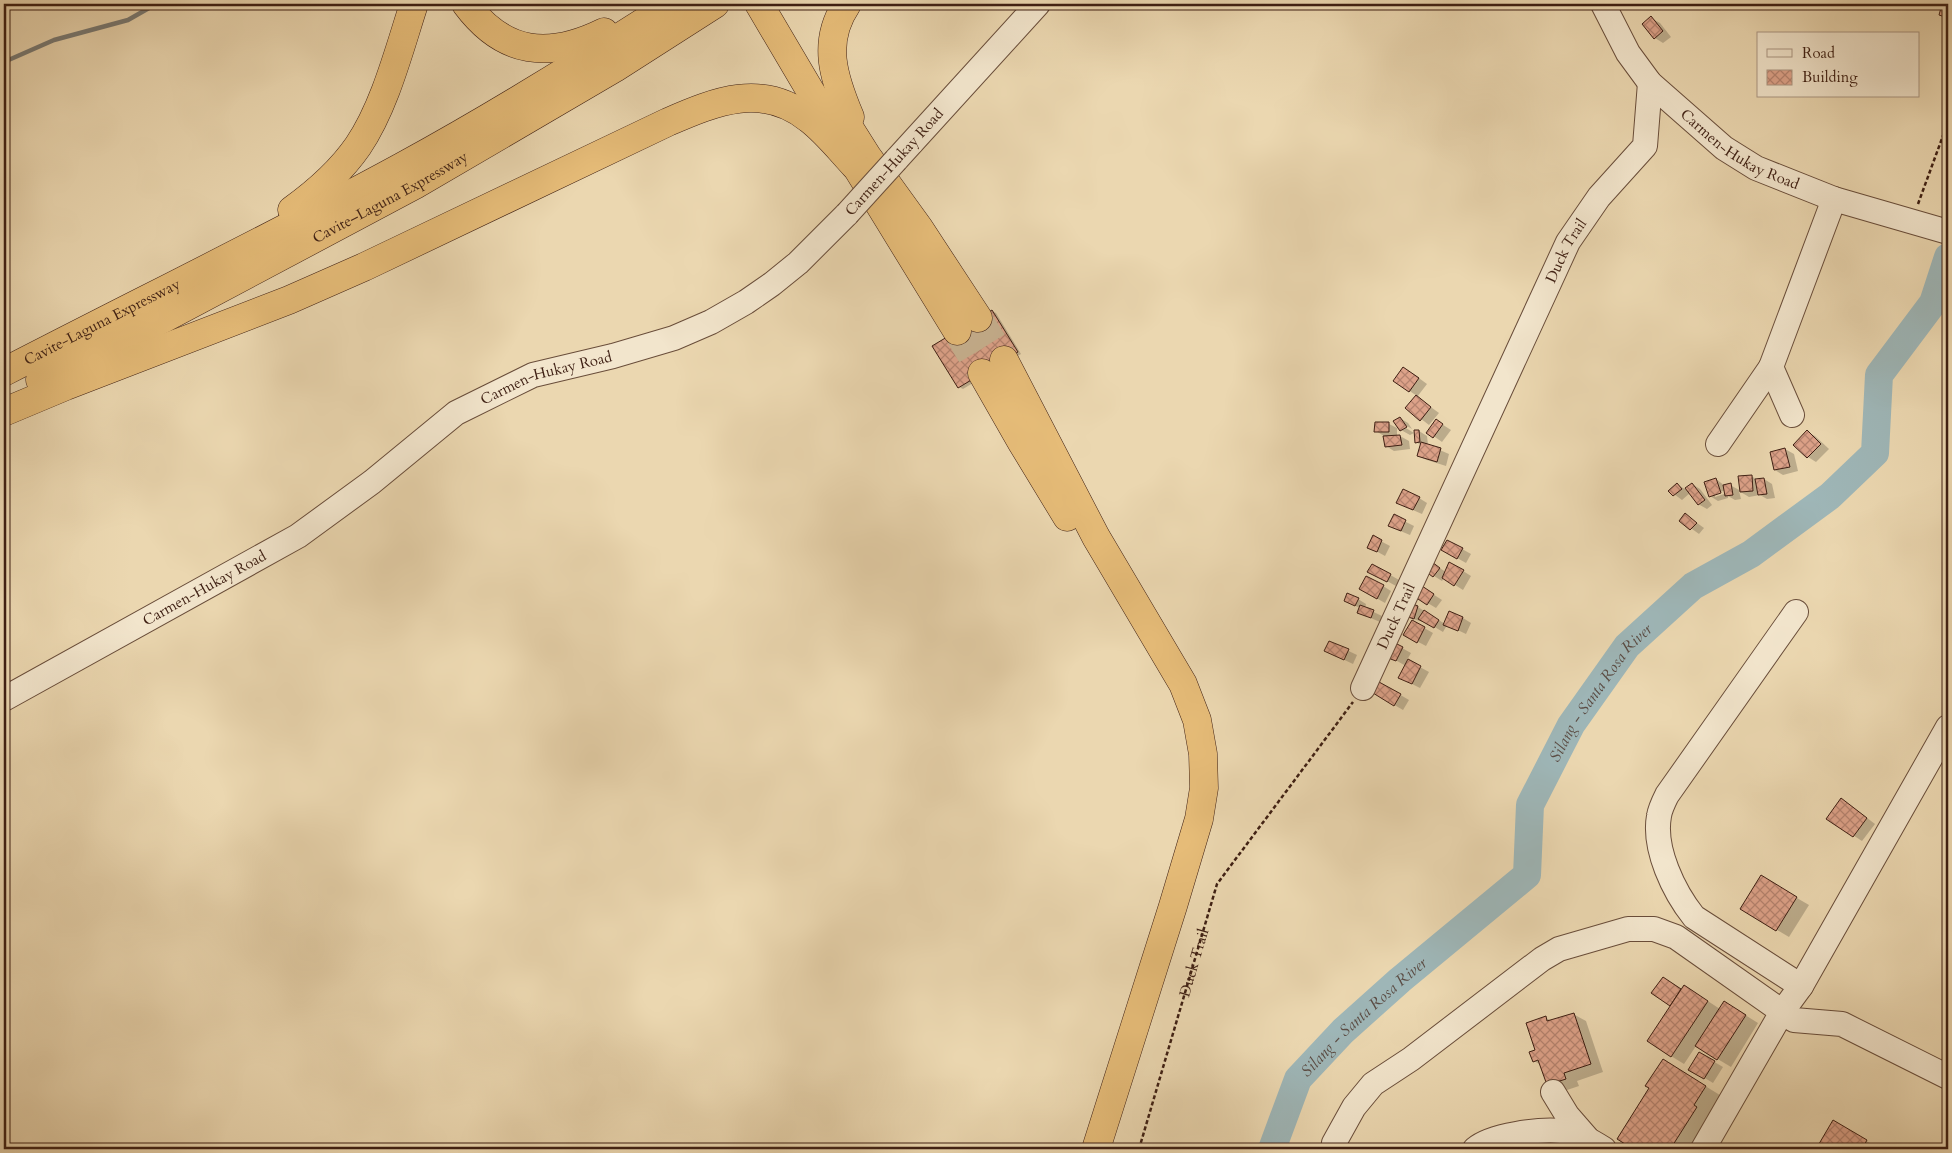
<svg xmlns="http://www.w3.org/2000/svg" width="1952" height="1153" viewBox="0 0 1952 1153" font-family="Cardo,serif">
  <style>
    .shadow { fill: #0003; fill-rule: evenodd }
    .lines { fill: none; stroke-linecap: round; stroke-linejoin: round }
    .stream { stroke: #787a75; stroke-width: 4.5 }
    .river { stroke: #9eb6b7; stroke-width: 28 }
    .building { fill: url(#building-cross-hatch); stroke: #3e1f13 }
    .highway-tunnel { stroke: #c8b291; stroke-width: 28; stroke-dasharray: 28 14; stroke-linecap: butt }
    .minor-casing { stroke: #694d3a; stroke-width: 26 }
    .highway-casing { stroke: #3e1f13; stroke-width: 29 }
    .path { stroke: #3e1f13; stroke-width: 2.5; stroke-dasharray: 4 2.5; stroke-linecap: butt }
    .minor { stroke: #f2e5cc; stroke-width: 24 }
    .highway { stroke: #e6bc78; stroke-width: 28 }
    .minor-bridge-casing { stroke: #694d3a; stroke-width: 26; stroke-linecap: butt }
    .minor-bridge { stroke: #f2e5cc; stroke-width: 24 }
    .labels { text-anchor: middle; stroke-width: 5; stroke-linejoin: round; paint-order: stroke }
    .street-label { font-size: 15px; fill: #3e1f13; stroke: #f2e5cc }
    .water-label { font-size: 16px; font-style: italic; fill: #5b4c44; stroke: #f2e5cc }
  </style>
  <defs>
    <pattern id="building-cross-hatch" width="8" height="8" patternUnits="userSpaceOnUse" patternTransform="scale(1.25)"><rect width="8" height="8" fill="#dda289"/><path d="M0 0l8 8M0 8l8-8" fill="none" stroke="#b5836f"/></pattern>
  </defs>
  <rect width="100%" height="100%" fill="#ebd7b0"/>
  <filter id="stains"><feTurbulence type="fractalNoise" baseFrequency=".004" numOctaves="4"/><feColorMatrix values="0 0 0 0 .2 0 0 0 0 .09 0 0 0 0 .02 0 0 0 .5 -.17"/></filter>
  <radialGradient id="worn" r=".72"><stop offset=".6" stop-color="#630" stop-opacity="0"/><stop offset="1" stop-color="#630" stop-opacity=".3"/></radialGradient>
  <g class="shadow">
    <polygon points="1651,18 1660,23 1671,37 1663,43 1655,38"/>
    <polygon points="992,311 996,313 1021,354 963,389 959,387"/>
    <polygon points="1412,373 1427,384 1417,397 1439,413 1429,425 1407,408 1417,396 1395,381"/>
    <polygon points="1400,418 1408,423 1412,429 1402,423 1401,425 1414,433 1410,435 1401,430"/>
    <polygon points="1437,421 1451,430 1442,442 1428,432"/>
    <polygon points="1389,424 1397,428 1397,436 1400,436 1409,441 1410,449 1394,451 1386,446 1384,436 1376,431"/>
    <polygon points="1419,431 1427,436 1428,445 1449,454 1446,466 1427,460 1418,456 1421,445 1416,442"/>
    <polygon points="1807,432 1815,436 1829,449 1816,462 1808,457 1794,445"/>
    <polygon points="1785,449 1794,454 1798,471 1783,475 1775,470"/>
    <path d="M1751 476 1758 480 1764 479 1772 484 1775 498 1767 499 1760 495 1749 497 1739 491 1741 499 1735 500 1728 496V498L1718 501 1710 496 1716 479 1725 486 1730 485 1741 491ZM1726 490 1727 493 1715 497V494Z"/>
    <polygon points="1692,484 1700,489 1712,505 1707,509 1698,504 1690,493 1682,500 1670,491 1677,485 1685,489"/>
    <polygon points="1419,498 1427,503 1422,514 1406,507"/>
    <polygon points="1686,515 1704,528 1699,534 1681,521"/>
    <polygon points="1394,516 1414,526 1410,535 1398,530"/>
    <polygon points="1373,537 1390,546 1385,556 1369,547"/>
    <polygon points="1448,541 1471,554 1466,563 1443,550"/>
    <polygon points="1428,561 1446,572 1463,571 1471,576 1463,590 1444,578 1442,581 1434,576"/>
    <polygon points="1373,565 1399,580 1396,586 1369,571"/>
    <polygon points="1383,586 1391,591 1385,603 1369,594"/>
    <polygon points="1425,589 1442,600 1436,608 1411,593"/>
    <polygon points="1358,599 1366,604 1365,608 1382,616 1380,622 1359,613 1360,608 1345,601"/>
    <polygon points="1406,603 1418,607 1445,624 1450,613 1463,618 1471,623 1466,634 1447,625 1443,632 1423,620 1423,622 1410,618 1402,613"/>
    <polygon points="1412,621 1433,633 1426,646 1405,635"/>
    <polygon points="1330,642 1357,655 1353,664 1334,655"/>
    <polygon points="1402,648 1411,653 1407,660 1429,672 1420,688 1408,682 1406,666 1390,657"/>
    <polygon points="1380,683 1409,700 1403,710 1374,693"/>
    <polygon points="1850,805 1875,824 1862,841 1828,819"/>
    <polygon points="1761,877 1809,905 1789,937 1742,909"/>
    <polygon points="1672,983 1682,990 1697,994 1720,1009 1737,1010 1758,1023 1731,1067 1696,1046 1684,1064 1671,1056 1672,1006 1653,993"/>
    <polygon points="1573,1014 1586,1021 1603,1072 1577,1081 1579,1086 1561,1092 1541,1065 1534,1061 1546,1018 1552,1021"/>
    <polygon points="1699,1053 1723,1067 1713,1083 1690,1069"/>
    <polygon points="1681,1071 1723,1097 1695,1149 1635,1149 1618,1139"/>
    <polygon points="1834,1122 1880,1149 1817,1149"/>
  </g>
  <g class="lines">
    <polyline class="stream" points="4,62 54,40 128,20 156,4"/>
    <path class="river" id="s1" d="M1272 1149 1298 1079 1343 1031 1400 980 1527 875 1530 805 1571 725 1627 646 1693 586 1751 554 1830 496 1875 453 1879 375 1933 303 1948 257"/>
  </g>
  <g class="building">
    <polygon points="1942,4 1948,4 1948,18 1939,15"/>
    <polygon points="1651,16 1663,31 1654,39 1642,24"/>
    <polygon points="992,310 1018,352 958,388 932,346"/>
    <polygon points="1403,367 1419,378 1409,392 1393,381"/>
    <polygon points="1416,395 1431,407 1420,421 1405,408"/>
    <polygon points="1400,417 1407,427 1400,431 1393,421"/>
    <polygon points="1436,419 1443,424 1433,438 1426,433"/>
    <polygon points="1375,422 1389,422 1389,432 1374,432"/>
    <polygon points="1414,430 1419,430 1420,442 1415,443"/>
    <polygon points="1807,430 1821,444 1807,458 1793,445"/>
    <polygon points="1400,435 1402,445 1385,447 1383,436"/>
    <polygon points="1421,442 1441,448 1437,462 1417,456"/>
    <polygon points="1785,448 1790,467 1774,470 1770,452"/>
    <polygon points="1752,475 1753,491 1740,492 1738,476"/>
    <polygon points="1716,478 1721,493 1709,497 1704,482"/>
    <polygon points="1764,478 1767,494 1758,495 1755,479"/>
    <polygon points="1677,483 1682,489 1673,496 1668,491"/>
    <polygon points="1692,483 1705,500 1698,505 1685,488"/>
    <polygon points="1731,483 1733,495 1725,496 1723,485"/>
    <polygon points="1403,489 1420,497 1413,510 1396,503"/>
    <polygon points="1685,513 1697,523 1690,530 1679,521"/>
    <polygon points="1394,514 1406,520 1401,531 1388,526"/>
    <polygon points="1373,535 1382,540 1377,552 1367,548"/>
    <polygon points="1447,540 1463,548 1457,559 1441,550"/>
    <polygon points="1428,559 1440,568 1433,577 1421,568"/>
    <polygon points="1449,562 1464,570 1454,586 1442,578"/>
    <polygon points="1372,564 1391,574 1387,582 1367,572"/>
    <polygon points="1366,576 1384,585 1377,599 1359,589"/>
    <polygon points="1416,582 1434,594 1427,605 1409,593"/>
    <polygon points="1347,593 1359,598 1355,606 1344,601"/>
    <polygon points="1405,601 1418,606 1414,619 1400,614"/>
    <polygon points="1360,605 1374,610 1371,618 1357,613"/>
    <polygon points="1424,610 1439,620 1434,628 1418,619"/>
    <polygon points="1449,611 1463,617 1458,631 1443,625"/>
    <polygon points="1412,620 1425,627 1417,643 1403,635"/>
    <polygon points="1329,641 1349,649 1344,660 1324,651"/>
    <polygon points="1395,643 1403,647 1396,661 1388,658"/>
    <polygon points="1408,659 1421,666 1412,684 1398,678"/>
    <polygon points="1379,682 1401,694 1394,706 1373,693"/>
    <polygon points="1841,798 1867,818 1853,837 1826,819"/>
    <polygon points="1761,875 1797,897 1776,931 1740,909"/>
    <polygon points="1663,977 1681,989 1670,1006 1651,993"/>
    <polygon points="1684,985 1708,1001 1671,1057 1647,1041"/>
    <polygon points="1724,1001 1746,1015 1717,1060 1695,1046"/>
    <polygon points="1574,1013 1591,1064 1564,1073 1566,1079 1547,1085 1538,1060 1533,1062 1529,1052 1535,1050 1526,1023 1546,1016 1547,1021"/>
    <polygon points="1699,1052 1715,1061 1704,1079 1688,1070"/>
    <polygon points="1663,1059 1706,1086 1694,1105 1697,1107 1671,1148 1667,1146 1665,1149 1633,1149 1617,1139 1649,1088 1645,1086"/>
    <polygon points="1833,1120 1867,1140 1862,1149 1816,1149"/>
  </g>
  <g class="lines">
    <g class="highway-tunnel">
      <polyline points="978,318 1004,360"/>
      <polyline points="957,331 982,373"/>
    </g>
    <defs>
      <g id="minor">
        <path id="s3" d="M1603 4 1628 53 1650 83 1724 148 1756 168 1834 199 1948 232"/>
        <polyline points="896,160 1038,4"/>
        <polyline points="1792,415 1771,367 1834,199"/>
        <polyline points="1718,444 1771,367"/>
        <path d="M1796 612 1667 795C1664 801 1660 809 1659 816 1653 849 1674 892 1694 917L1801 986"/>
        <path id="s4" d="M1363 688 1568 242 1599 197 1645 146 1650 83"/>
        <path id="s5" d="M4 699 298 536 372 482 456 413 533 375 613 356 674 338 711 322 746 302 772 284 798 263 847 214"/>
        <polyline points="1553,1092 1567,1115 1587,1138"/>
        <polyline points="1333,1149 1334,1143 1354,1107 1373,1084 1411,1059 1542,959 1559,949 1628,929 1654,929 1676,937 1794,1020 1842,1024 1948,1077"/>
        <path d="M1475 1149C1491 1135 1540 1129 1561 1131 1578 1133 1591 1141 1604 1149"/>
        <polyline points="1703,1149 1782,1012 1801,986 1948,727"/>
      </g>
      <g id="highway">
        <path d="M466 4C504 55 549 59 604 32"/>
        <polyline points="759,4 834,131"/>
        <path d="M847 4C821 42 834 79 850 117"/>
        <polyline points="833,102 867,156 919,228 978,318"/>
        <polyline points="857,168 957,331"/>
        <path d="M292 210C317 192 340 172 358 146 385 106 399 50 414 4"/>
        <polyline points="1004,360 1096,537 1183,684 1197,720 1203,754 1204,788 1199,819 1173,906 1096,1149"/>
        <path id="s6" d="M4 372C137 303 271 238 403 166 495 116 584 60 672 4"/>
        <polyline points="982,373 1022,443 1067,517"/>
        <path id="s7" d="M40 380 165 318 415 185 615 68 715 4"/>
        <path d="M4 412 66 386 289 300 364 267 668 122C716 101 763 82 809 119 826 132 840 150 855 166"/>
      </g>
    </defs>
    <use href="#minor" class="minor-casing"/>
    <use href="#highway" class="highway-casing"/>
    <g class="path">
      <polyline points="1918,204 1948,122"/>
      <path id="s2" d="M1139 1149 1217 884 1353 702"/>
    </g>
    <use href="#minor" class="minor"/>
    <use href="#highway" class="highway"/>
    <defs>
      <polyline id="minor-bridge" points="847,214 896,160"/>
    </defs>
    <use href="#minor-bridge" class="minor-bridge-casing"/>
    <use href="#minor-bridge" class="minor-bridge"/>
  </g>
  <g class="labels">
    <g class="street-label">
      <text dy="5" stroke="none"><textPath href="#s3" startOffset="205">Carmen-Hukay Road</textPath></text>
      <text transform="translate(894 162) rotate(-48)" y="5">Carmen-Hukay Road</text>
      <text dy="5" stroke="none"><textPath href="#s7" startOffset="395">Cavite–Laguna Expressway</textPath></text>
      <text dy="5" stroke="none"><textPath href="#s4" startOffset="482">Duck Trail</textPath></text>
      <text dy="5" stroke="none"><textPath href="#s6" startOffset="110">Cavite-Laguna Expressway</textPath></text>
      <text dy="5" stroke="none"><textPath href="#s5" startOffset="634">Carmen-Hukay Road</textPath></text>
      <text dy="5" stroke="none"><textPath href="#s5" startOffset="229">Carmen-Hukay Road</textPath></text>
      <text dy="5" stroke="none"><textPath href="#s4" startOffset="79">Duck Trail</textPath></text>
      <text dy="5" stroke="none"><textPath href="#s2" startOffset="194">Duck Trail</textPath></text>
    </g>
    <g class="water-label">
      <text dy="6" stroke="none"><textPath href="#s1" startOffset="585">Silang - Santa Rosa River</textPath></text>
      <text dy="6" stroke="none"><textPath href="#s1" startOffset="165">Silang - Santa Rosa River</textPath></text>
    </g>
  </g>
  <rect width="1952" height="1153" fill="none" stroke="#ebd7b0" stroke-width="20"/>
  <rect x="5" y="5" width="1942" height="1143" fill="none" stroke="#3e1f13" stroke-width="2.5"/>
  <rect x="10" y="10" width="1932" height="1133" fill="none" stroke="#3e1f13"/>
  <rect x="1757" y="32" width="162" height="65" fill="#f2e5cc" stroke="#aa9682"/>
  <rect x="1767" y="49" width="25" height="8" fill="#f2e5cc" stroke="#aa9682"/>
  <text x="1802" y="58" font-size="15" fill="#3e1f13">Road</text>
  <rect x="1767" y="70" width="25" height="15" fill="url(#building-cross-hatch)" stroke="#aa9682"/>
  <text x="1802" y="82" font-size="15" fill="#3e1f13">Building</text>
  <rect width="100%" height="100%" filter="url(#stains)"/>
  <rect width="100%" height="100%" fill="url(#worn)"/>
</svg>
